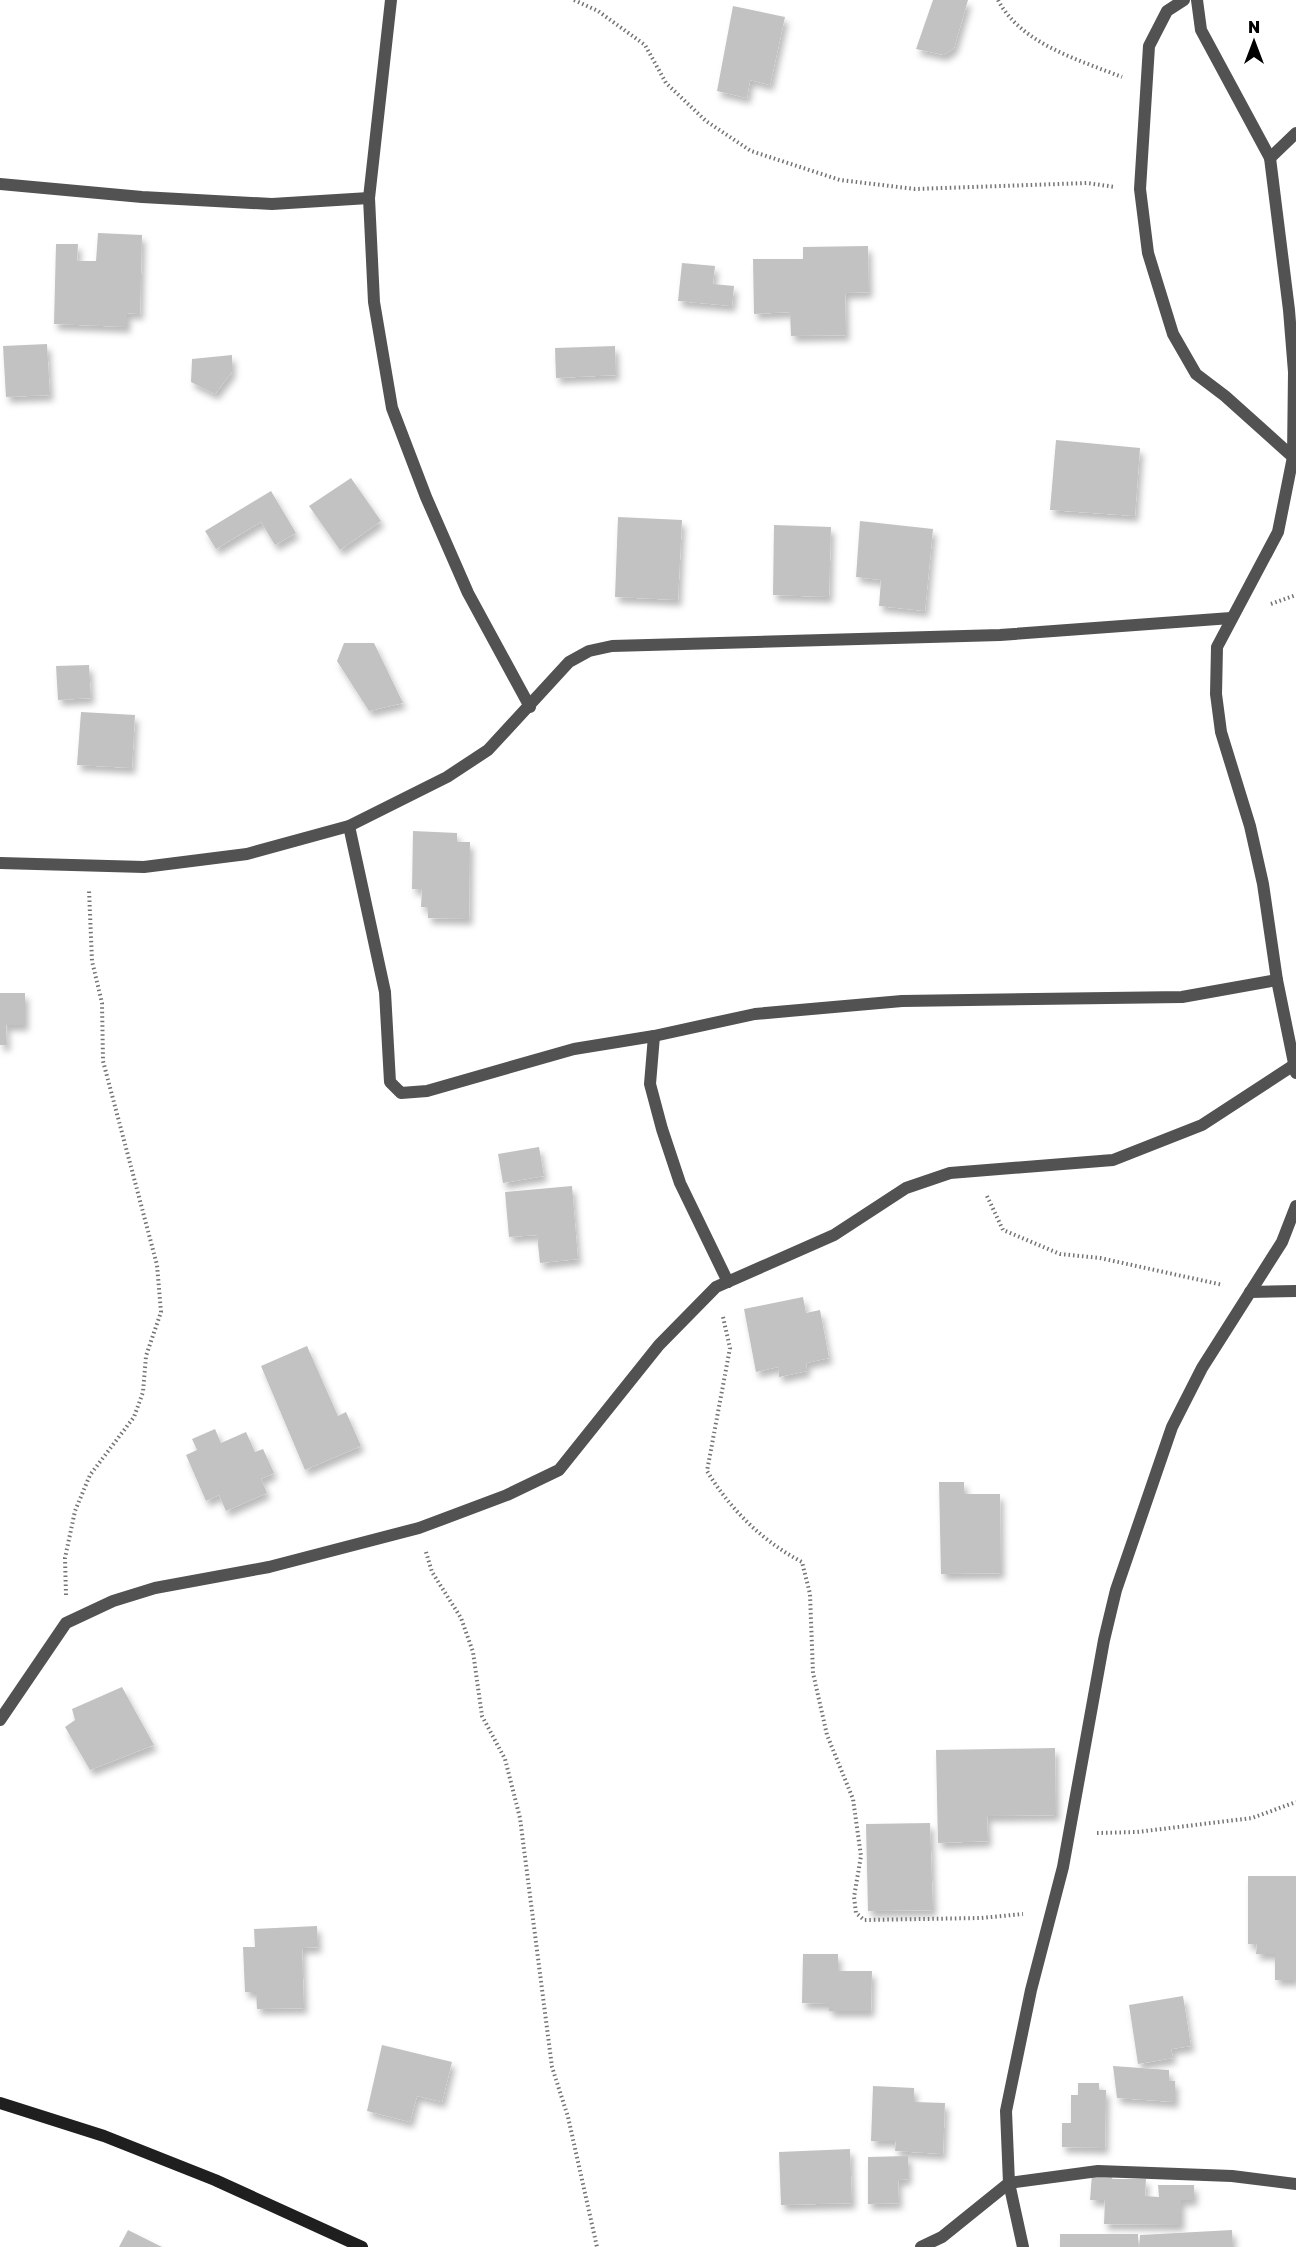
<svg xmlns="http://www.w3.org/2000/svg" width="1296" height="2247" viewBox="0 0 1296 2247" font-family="'Golos Text',sans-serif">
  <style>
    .building { fill: #c2c2c2; filter: url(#shadow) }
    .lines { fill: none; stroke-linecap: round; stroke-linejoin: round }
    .path { stroke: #747474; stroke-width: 4; stroke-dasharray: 1.5 3; stroke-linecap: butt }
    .street { stroke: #525252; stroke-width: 12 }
    .secondary { stroke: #1f1f1f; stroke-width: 12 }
  </style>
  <defs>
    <filter id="shadow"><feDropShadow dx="3.5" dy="6" stdDeviation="3" flood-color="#0004"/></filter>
  </defs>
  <rect width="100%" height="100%" fill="#fff"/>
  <g class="building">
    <polygon points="933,0 968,0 954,48 944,55 916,49"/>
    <polygon points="733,6 785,17 770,85 750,80 747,98 717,91"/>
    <polygon points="98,233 142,235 140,314 127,313 127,327 54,324 56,244 78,244 77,261 96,261"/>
    <polygon points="868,246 869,292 845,293 846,335 791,336 790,312 754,314 753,259 803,259 803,247"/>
    <polygon points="682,263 715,266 713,284 734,286 732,306 678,301"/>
    <polygon points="47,344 50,395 6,397 3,346"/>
    <polygon points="615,346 616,375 556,378 555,348"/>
    <polygon points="232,355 232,372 215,394 191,382 192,359"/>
    <polygon points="1056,440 1140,448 1135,516 1050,510"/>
    <polygon points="351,478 381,521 340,550 309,506"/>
    <polygon points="271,491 296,533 275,545 261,522 216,549 205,531"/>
    <polygon points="618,517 682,520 678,600 615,597"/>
    <polygon points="860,521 933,529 925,611 879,606 881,580 856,577"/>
    <polygon points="774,525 831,527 829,597 773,595"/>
    <polygon points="344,643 374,643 403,703 369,711 337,661"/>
    <polygon points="89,665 91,698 58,700 56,666"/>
    <polygon points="81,712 135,715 132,768 77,765"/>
    <polygon points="413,831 457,833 457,842 470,842 469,919 428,918 428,907 421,907 422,889 412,889"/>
    <polygon points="0,993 25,993 25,1025 6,1025 7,1045 0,1045"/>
    <polygon points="539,1147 544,1176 503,1183 498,1154"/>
    <polygon points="572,1186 578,1259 540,1263 537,1235 509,1237 505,1192"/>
    <polygon points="803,1297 806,1313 820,1310 829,1358 806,1363 807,1371 779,1377 778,1367 756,1372 744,1309"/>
    <polygon points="307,1346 338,1416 346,1412 361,1446 305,1470 261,1366"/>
    <polygon points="215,1429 221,1443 246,1432 255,1452 263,1449 274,1473 261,1479 267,1493 226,1511 219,1495 206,1501 186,1455 197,1450 192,1439"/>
    <polygon points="939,1482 964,1482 964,1494 1000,1494 1001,1573 941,1574"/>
    <polygon points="122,1687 154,1745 90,1770 65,1727 75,1720 72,1709"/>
    <polygon points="1055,1748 1056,1815 987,1816 988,1841 938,1843 936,1750"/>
    <polygon points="930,1823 933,1910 868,1911 866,1824"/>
    <polygon points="1248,1876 1296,1876 1296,1980 1275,1980 1275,1954 1256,1954 1257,1944 1248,1944"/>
    <polygon points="317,1926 318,1947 302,1948 304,2008 257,2009 256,1992 245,1992 243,1947 255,1947 254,1929"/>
    <polygon points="803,1954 838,1954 838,1971 872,1971 871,2011 829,2011 829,2004 802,2003"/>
    <polygon points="1183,1996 1191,2046 1171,2049 1173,2058 1138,2064 1129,2005"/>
    <polygon points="382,2045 452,2062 442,2102 417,2096 410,2122 367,2111"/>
    <polygon points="1113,2066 1169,2070 1169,2081 1175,2081 1175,2102 1117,2098"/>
    <polygon points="1078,2083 1099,2083 1099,2090 1106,2090 1105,2148 1062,2147 1062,2123 1071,2123 1071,2095 1078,2095"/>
    <polygon points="873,2086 914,2088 914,2102 945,2103 943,2154 895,2151 896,2141 871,2141"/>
    <polygon points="850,2149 852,2203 781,2205 779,2152"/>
    <polygon points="908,2156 908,2179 898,2180 899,2203 868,2204 868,2157"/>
    <polygon points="1092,2174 1113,2175 1112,2179 1146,2179 1145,2196 1159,2197 1158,2185 1194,2185 1194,2200 1181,2200 1181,2225 1104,2224 1105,2200 1090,2200"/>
    <polygon points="128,2230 162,2247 119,2247"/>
    <polygon points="1232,2230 1233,2247 1140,2247 1140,2235"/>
    <rect x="1060" y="2234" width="78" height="13"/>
  </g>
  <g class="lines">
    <g class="path">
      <polyline points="574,0 598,11 645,45 666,83 706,121 751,151 840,180 915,189 1087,183 1115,187"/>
      <path d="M998 0C1021 44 1079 60 1122 77"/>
      <polyline points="1271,604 1296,595"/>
      <polyline points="987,1196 1003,1230 1060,1254 1100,1258 1223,1285"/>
      <path d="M723 1317 730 1348 707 1471C730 1509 762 1541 802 1562L810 1594 813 1673 827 1735 853 1799 861 1856 854 1897 856 1913 864 1920 981 1918 1023 1914"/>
      <polyline points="426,1552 432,1572 461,1618 473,1652 482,1716 505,1759 520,1818 552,2067 568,2117 597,2247"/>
      <polyline points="66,1595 65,1558 75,1511 90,1475 134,1417 143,1392 146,1356 161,1312 157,1265 103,1061 102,1003 92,961 89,890"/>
      <polyline points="1097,1833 1137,1832 1252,1818 1296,1802"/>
    </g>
    <g class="street">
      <polyline points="391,0 369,198 374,302 392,408 426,497 468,593 530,707"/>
      <polyline points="1184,0 1167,11 1149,46 1140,189 1148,253 1173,334 1196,374 1225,396 1293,457"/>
      <polyline points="1197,0 1201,30 1270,158 1289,310 1294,372 1293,457 1278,532 1217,647 1216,694 1221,732 1250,826 1263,884 1277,980 1296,1073"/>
      <polyline points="1270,158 1296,133"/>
      <polyline points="0,184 142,197 272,204 369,198"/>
      <polyline points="349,826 385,992 390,1082 401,1093 427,1091 574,1049 654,1036 755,1014 902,1001 1182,997 1277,980"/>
      <polyline points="0,863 144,867 247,854 349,826 447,777 488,750 569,662 589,651 612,646 1000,635 1231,618"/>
      <polyline points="654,1036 650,1084 662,1129 680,1183 728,1282"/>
      <polyline points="1250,1292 1296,1291"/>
      <polyline points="0,1720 66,1623 113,1601 155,1588 269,1567 419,1528 507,1495 559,1470 659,1345 716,1287 834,1235 906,1188 950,1173 1113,1160 1202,1125 1294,1065"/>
      <polyline points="921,2247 942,2237 1009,2183 1098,2171 1232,2176 1296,2184"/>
      <polyline points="1023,2247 1009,2183 1006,2111 1031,1990 1063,1867 1104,1640 1116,1590 1172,1427 1202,1368 1282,1242 1296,1206"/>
    </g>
    <polyline class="secondary" points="0,2103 104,2136 215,2180 362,2247"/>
  </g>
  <g transform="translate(1254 42)" stroke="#ffffff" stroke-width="4.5" paint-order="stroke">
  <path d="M0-4.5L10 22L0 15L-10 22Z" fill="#000000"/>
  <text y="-9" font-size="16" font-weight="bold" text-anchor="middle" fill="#000000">N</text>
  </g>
</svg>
